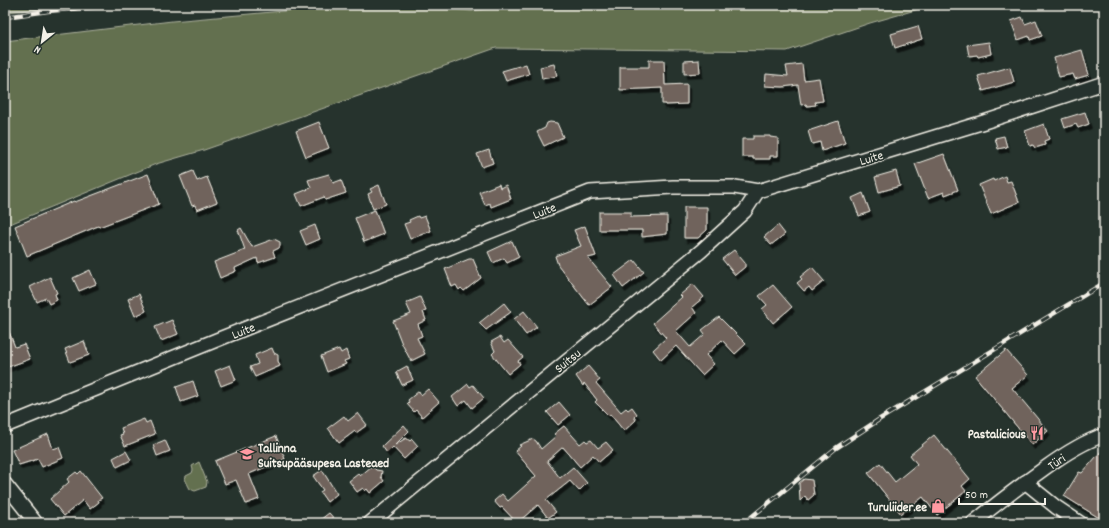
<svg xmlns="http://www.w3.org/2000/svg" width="1109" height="528" viewBox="0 0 1109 528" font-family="Dekko,sans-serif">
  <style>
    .green { fill: #637050; stroke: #acb09c }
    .building { fill: #70645b; stroke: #f4f1e8; filter: url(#shadow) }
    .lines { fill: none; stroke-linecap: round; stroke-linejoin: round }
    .minor-casing { stroke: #f4f1e8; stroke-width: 16 }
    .minor { stroke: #26332d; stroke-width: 13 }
    .rail-casing { stroke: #f4f1e8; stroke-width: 4.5 }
    .rail { stroke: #26332d; stroke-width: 3; stroke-dasharray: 9; stroke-linecap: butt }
    .labels { text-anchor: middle; stroke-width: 3; stroke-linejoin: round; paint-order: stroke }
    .street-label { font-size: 13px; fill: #f4f1e8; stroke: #26332d }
    .poi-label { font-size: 13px; font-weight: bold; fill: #f4f1e8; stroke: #26332d; text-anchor: end }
  </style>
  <defs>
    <filter id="shadow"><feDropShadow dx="2.5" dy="4.5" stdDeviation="0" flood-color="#0009"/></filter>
  </defs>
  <rect width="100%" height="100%" fill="#26332d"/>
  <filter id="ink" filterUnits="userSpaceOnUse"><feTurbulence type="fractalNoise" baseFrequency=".025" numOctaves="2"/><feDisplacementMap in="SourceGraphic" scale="8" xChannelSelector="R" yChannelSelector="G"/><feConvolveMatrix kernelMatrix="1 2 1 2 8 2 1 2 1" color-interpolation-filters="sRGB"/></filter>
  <g filter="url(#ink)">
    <g class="green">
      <polygon points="5,5 91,5 5,12"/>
      <polygon points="350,5 416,5 471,11 516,5 933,5 870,23 787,51 496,48 204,150 156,164 5,226 5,41 172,21"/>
      <polygon points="199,462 207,482 206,487 195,491 190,489 185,479 186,476 192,473 193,470 192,466"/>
    </g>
    <g class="building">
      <polygon points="1022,17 1025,24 1036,20 1042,36 1030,40 1029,36 1018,40 1011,21"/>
      <polygon points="918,26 922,39 895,48 891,34"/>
      <polygon points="989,42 991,54 978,57 977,55 969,56 967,45"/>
      <polygon points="1082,50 1089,75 1075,79 1073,74 1059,77 1054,58"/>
      <polygon points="649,60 664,60 665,85 687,84 687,104 666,105 666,104 662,104 662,88 620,90 620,67 649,67"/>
      <polygon points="699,60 700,73 684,74 684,61"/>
      <polygon points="526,64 529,74 506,81 502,71"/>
      <polygon points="554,64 557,76 542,79 540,67"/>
      <polygon points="802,64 804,80 819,78 823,101 815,102 816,105 807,106 806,104 801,105 798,85 783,87 765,86 766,74 788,76 786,66"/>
      <polygon points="1010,67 1014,82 983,91 978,76"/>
      <polygon points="1085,112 1089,124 1078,128 1076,124 1065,128 1062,119"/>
      <polygon points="838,121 845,143 822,151 820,142 812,144 808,131"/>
      <polygon points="319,122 329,148 306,157 296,131"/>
      <polygon points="550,122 557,123 563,137 544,146 537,132 545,128 547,123"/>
      <polygon points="1044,124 1049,139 1044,141 1045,145 1035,148 1033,145 1030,146 1025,131"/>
      <polygon points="753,136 770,136 770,137 778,138 778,156 770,156 770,159 753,159 753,157 742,157 742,139 753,139"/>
      <polygon points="1004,136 1007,147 998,149 995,138"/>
      <polygon points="489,150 493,163 482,167 477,154"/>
      <polygon points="944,154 958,190 945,195 944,192 928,198 915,164"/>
      <polygon points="193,171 197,181 207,177 217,202 197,210 195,205 192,206 180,176"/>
      <polygon points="896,171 900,186 879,192 875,177"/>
      <polygon points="148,174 159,204 99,227 98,226 27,256 15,226 74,201 75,202"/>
      <polygon points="329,174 333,183 341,180 346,193 325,200 324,197 301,206 296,194 311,188 308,180"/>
      <polygon points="1005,176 1007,182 1011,181 1019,202 991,214 979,185 993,179 994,181"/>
      <polygon points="499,184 500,188 506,185 511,199 491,207 490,203 485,205 479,192"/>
      <polygon points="379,185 386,204 373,209 368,194 372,192 370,189"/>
      <polygon points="863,193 870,212 859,216 852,198"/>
      <polygon points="684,207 707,207 707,230 698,238 684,238"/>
      <polygon points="375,210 384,234 364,242 355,218"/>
      <polygon points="599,212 631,212 631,217 667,216 667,234 642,237 642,230 599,230"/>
      <polygon points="418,216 419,218 425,216 431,231 410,239 404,224 410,222 409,220"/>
      <polygon points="315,225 320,239 306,245 300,231"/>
      <polygon points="778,225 785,234 771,245 764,237"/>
      <polygon points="585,226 596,256 588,258 612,287 589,305 558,265 555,256 581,246 574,230"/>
      <polygon points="241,228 252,247 274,239 280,242 280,246 279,248 273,251 275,257 258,263 257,258 235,268 236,271 220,278 214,262 245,250 238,230"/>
      <polygon points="512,241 519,257 507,263 504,258 493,263 488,252"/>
      <polygon points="734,250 745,263 745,267 735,275 722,259"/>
      <polygon points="469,259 473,259 481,278 464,291 461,288 459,290 456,285 452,287 445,269"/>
      <polygon points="634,260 644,272 623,288 614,275"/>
      <polygon points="812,267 824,281 812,291 809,287 804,291 797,283 802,279 800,277"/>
      <polygon points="90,270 96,284 79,291 73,278"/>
      <polygon points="50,277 57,293 55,294 57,300 49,304 46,298 37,302 30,287"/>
      <polygon points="693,284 704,297 692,307 696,313 676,331 690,347 705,334 702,330 719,317 746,344 735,354 722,340 706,355 714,364 702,375 676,346 661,360 653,350 666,338 653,323 682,297 680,295"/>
      <polygon points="773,285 792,307 773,323 762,309 767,305 759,296"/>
      <polygon points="139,294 146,311 135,316 128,299"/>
      <polygon points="420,297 426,311 423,312 426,320 418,324 422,336 417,338 425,354 411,361 402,344 393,321 411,314 406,303"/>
      <polygon points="504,303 511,312 486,330 479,323"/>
      <polygon points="524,311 537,327 526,335 514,319"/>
      <polygon points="172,320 178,334 161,341 155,327"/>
      <polygon points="5,324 6,324 15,347 24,344 30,359 5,368"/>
      <polygon points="500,337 504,343 508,340 523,357 518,361 520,364 508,374 492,354 495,351 491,342"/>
      <polygon points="84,341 89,355 70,362 65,349"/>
      <polygon points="272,348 274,353 278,355 278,361 280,366 255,377 250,367 258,364 255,355"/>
      <polygon points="339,349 341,353 346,350 349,359 344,361 346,364 327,372 321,356"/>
      <polygon points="1006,350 1028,375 1012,388 1048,431 1032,445 975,376"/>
      <polygon points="230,365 236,380 221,386 215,371"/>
      <polygon points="407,366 413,380 402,385 396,372"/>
      <polygon points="588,366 600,380 596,383 621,412 626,408 628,410 632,407 637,414 634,417 636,420 624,431 610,414 609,416 595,402 597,400 584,383 583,386 576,376"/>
      <polygon points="193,381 198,396 181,402 176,387"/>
      <polygon points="468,384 470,387 473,385 484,398 472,408 466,400 458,406 452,397"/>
      <polygon points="428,389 439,402 422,417 416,410 414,412 407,404 409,402 408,400 419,391 421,395"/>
      <polygon points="559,402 570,415 558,425 547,412"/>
      <polygon points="358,413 367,425 356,433 355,431 339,443 328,428 344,416 348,421"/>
      <polygon points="144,419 146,423 150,421 155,434 125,446 120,435 123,434 121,428"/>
      <polygon points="404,425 409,431 395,445 406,438 410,441 412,439 418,446 404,459 393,447 387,453 382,446"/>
      <polygon points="564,426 580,444 585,440 587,442 591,440 598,448 606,442 613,450 599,462 593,455 580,467 563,447 547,461 560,478 573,467 587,483 579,491 570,481 546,500 556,512 548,518 538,505 517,523 502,507 500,508 494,501 502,494 508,501 536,476 515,451 521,446 519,445 533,439 536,441 541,449 556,436 554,434"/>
      <polygon points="48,434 53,449 59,447 63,458 42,467 38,459 19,465 12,450"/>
      <polygon points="934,435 970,479 962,486 966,491 937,515 923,497 901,514 868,473 880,463 895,482 917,464 910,455"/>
      <polygon points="276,436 285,459 249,474 259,499 246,504 236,480 225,484 215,461"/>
      <polygon points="165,440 170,451 157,456 153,445"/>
      <polygon points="1104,448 1104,521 1064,496 1079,472 1082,473"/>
      <polygon points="126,451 131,460 117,467 113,458"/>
      <polygon points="372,466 376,470 382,471 381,477 384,481 370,493 367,489 365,491 363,488 357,492 349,481 358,474 360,476"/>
      <polygon points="322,470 337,494 327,502 320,492 323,490 313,476"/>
      <polygon points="81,471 102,498 98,500 99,502 90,509 83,500 64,516 50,499 69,482 67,479 76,472 78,474"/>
      <polygon points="804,479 812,480 814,495 808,500 805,496 800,501 799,483"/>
      <polygon points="329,513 338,523 316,523"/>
    </g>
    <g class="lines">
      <defs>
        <g id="minor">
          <polyline points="5,426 219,339 590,192 673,187 735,187 758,191 984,122 1104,83"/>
          <polyline points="1025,482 1056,507 1080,523"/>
          <polyline points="5,484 36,523"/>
          <polyline points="370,523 701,251 745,211 758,191"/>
          <path d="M973 523C996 504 1020 486 1045 468 1063 455 1083 442 1104 435"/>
        </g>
      </defs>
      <use href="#minor" class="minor-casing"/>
      <use href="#minor" class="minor"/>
      <defs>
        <g id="rail">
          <polyline points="5,17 48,11 115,5"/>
          <polyline points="744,523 836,448 880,419 1104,283"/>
        </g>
      </defs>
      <use href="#rail" class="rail-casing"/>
      <use href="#rail" class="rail"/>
    </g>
  </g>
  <defs>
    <symbol id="restaurant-bare" viewBox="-9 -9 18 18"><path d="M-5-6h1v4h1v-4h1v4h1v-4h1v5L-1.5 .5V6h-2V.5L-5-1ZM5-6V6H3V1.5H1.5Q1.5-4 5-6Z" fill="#ff9aa2" stroke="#26332d" stroke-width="2.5" paint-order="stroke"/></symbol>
    <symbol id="school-bare" viewBox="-9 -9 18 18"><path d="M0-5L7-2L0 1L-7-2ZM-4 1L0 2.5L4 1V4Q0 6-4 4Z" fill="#ff9aa2" stroke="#26332d" stroke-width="2.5" paint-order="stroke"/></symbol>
    <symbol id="shop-bare" viewBox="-9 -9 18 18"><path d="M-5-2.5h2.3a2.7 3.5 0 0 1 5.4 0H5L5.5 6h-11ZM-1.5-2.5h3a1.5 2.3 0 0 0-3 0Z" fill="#ff9aa2" stroke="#26332d" stroke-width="2.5" paint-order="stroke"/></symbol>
  </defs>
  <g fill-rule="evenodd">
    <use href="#restaurant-bare" x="1027" y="423" width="20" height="20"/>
    <use href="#school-bare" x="237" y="444" width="20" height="20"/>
    <use href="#shop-bare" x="928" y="496" width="20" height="20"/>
  </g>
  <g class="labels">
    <g class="street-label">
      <text transform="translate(871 157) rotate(-17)" y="5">Luite</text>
      <text transform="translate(544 210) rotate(-22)" y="5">Luite</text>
      <text transform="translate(243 330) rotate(-22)" y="5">Luite</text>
      <text transform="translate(567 360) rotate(-39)" y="5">Suitsu</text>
      <text transform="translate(1056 461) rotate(-34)" y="5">Türi</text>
    </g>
    <g class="poi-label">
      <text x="1026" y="438">Pastalicious</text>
      <text x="258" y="452" text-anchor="start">Tallinna<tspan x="258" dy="15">Suitsupääsupesa Lasteaed</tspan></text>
      <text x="927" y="511">Turuliider.ee</text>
    </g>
  </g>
  <rect width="1109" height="528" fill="none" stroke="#26332d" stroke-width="20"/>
  <rect x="10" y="10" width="1089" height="508" fill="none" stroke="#f4f1e8" stroke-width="1.5" filter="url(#ink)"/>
  <g transform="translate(42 42) rotate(210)" stroke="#26332d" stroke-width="3" paint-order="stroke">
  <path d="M0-3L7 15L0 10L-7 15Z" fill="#f4f1e8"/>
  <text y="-6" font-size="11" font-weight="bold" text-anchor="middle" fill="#f4f1e8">N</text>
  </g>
  <path d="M959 498v6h86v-6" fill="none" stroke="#f4f1e8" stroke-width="2"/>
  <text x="965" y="498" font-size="12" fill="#f4f1e8" stroke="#26332d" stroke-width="3" paint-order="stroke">50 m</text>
</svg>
